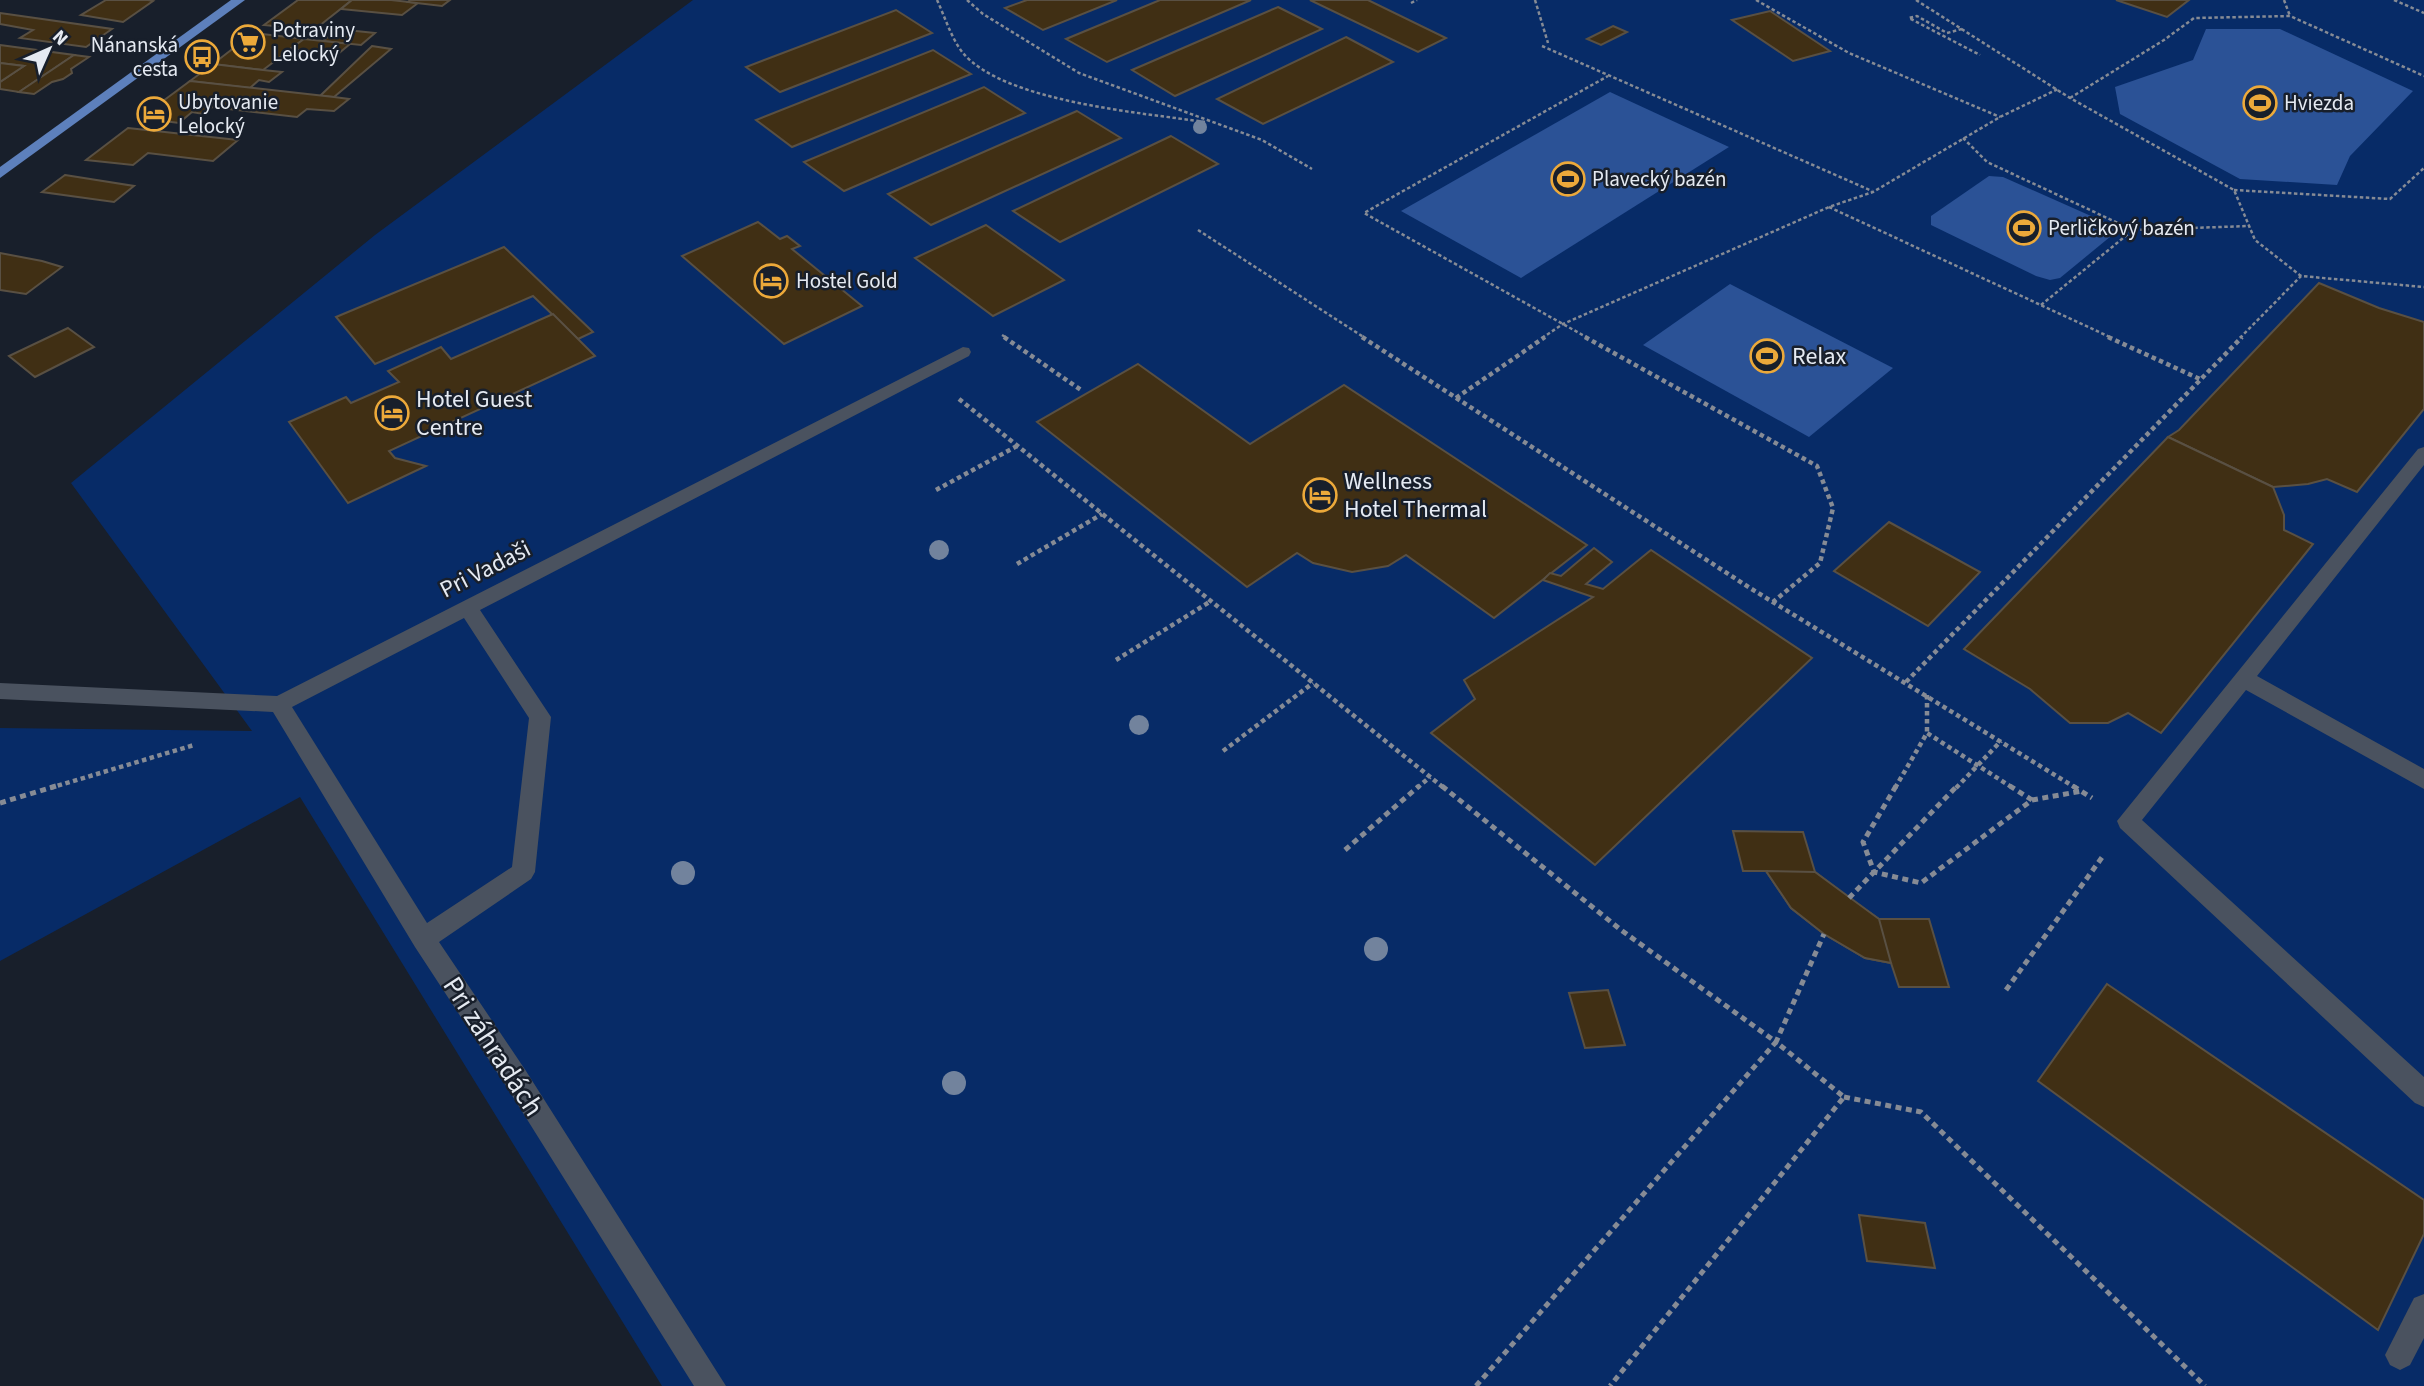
<svg xmlns="http://www.w3.org/2000/svg" width="2424" height="1386" viewBox="0 0 2424 1386" font-family="'Source Sans 3',sans-serif">
  <style>
    .green { fill: #072b67 }
    .water { fill: #2b5296 }
    .building { fill: #402f14; stroke: #595043; stroke-width: 2 }
    .lines { fill: none; stroke-linecap: round; stroke-linejoin: round }
    .path-far2 { stroke: #868b95; stroke-width: 2.5; stroke-dasharray: 3.5 2.5; stroke-linecap: butt }
    .path-far1 { stroke: #868b95; stroke-width: 4.5; stroke-dasharray: 4.5 3.5; stroke-linecap: butt }
    .path { stroke: #868b95; stroke-width: 5; stroke-dasharray: 6 4.5; stroke-linecap: butt }
    .minor { fill: #4a525f; fill-rule: evenodd }
    .major { fill: #5d80bc; fill-rule: evenodd }
    .tree { fill: #72839d }
    .labels { text-anchor: middle; stroke-width: 5; stroke-linejoin: round; paint-order: stroke }
    .far-poi-label { font-size: 21px; fill: #e5eaf2; stroke: #181f2b; text-anchor: start }
    .poi-label { font-size: 24px; fill: #e5eaf2; stroke: #181f2b; text-anchor: start }
    .street-label { font-size: 24px; fill: #e5eaf2; stroke: #181f2b }
    .near-street-label { font-size: 28px; fill: #e5eaf2; stroke: #181f2b }
  </style>
  <rect width="100%" height="100%" fill="#181f2b"/>
  <polygon class="green" points="693,0 2424,0 2424,1386 662,1386 300,797 0,961 0,728 252,731 71,483 375,235"/>
  <g class="water">
    <polygon points="2206,29 2280,29 2413,91 2350,156 2337,185 2240,179 2120,114 2115,87 2193,60"/>
    <polygon points="1610,92 1729,147 1521,278 1401,211"/>
    <polygon points="1989,176 2003,177 2109,224 2116,232 2060,278 2050,280 2036,276 1931,225 1931,216"/>
    <polygon points="1730,284 1893,368 1809,437 1643,345"/>
  </g>
  <g class="building">
    <polygon points="106,0 148,0 153,1 123,22 81,15"/>
    <polygon points="298,0 352,0 314,30 264,25"/>
    <polygon points="352,0 391,0 418,3 402,15 341,9"/>
    <polygon points="410,0 450,0 442,6 408,2"/>
    <polygon points="1027,0 1117,0 1043,30 1005,8"/>
    <polygon points="1160,0 1251,0 1107,62 1066,39"/>
    <polygon points="1310,0 1368,0 1446,38 1418,52"/>
    <polygon points="2116,0 2189,0 2167,17"/>
    <polygon points="1278,7 1322,29 1175,96 1132,70"/>
    <polygon points="896,10 932,33 780,92 746,67"/>
    <polygon points="1770,11 1830,51 1793,61 1732,20"/>
    <polygon points="0,13 112,29 86,47 20,38 33,30 0,24"/>
    <polygon points="1613,26 1627,32 1601,45 1587,39"/>
    <polygon points="337,29 375,33 361,45 323,41"/>
    <polygon points="253,33 304,39 263,70 213,64"/>
    <polygon points="1346,37 1393,62 1263,124 1217,99"/>
    <polygon points="304,39 323,41 350,44 338,54 290,49"/>
    <polygon points="0,45 74,55 19,92 0,89 0,82 24,66 0,63"/>
    <polygon points="372,46 391,49 334,97 320,96"/>
    <polygon points="933,50 971,74 792,147 756,120"/>
    <polygon points="74,55 89,57 71,69 72,73 63,79 52,82 34,94 19,92"/>
    <polygon points="0,63 24,66 0,82"/>
    <polygon points="213,64 263,70 282,72 269,82 259,80 250,88 190,81"/>
    <polygon points="190,81 334,97 349,99 334,111 307,109 297,117 212,107 203,114 192,112 179,123 140,118"/>
    <polygon points="984,87 1025,113 844,191 804,162"/>
    <polygon points="1077,111 1121,138 931,225 888,194"/>
    <polygon points="128,128 238,140 213,161 148,153 133,165 86,160"/>
    <polygon points="1171,136 1218,164 1060,242 1013,211"/>
    <polygon points="65,175 134,186 114,202 42,192"/>
    <polygon points="758,222 780,239 787,236 800,246 792,249 862,306 784,344 682,256"/>
    <polygon points="986,225 1064,280 993,316 915,258"/>
    <polygon points="504,247 593,332 578,339 533,296 375,364 336,317"/>
    <polygon points="0,253 42,261 62,267 26,294 0,290"/>
    <polygon points="2319,283 2379,308 2424,322 2424,409 2357,492 2327,479 2308,484 2273,487 2168,437 2179,430"/>
    <polygon points="553,314 595,356 389,451 395,458 426,466 348,503 289,422 346,397 351,403 399,382 388,371 441,347 451,359"/>
    <polygon points="68,328 94,347 35,377 9,356"/>
    <polygon points="1138,364 1250,444 1344,385 1587,545 1494,618 1406,555 1388,566 1352,572 1313,563 1297,553 1247,587 1037,422"/>
    <polygon points="2168,437 2273,487 2284,515 2284,530 2313,544 2161,733 2128,713 2108,723 2070,723 2030,689 1964,649"/>
    <polygon points="1889,522 1980,572 1928,626 1834,571"/>
    <polygon points="1594,548 1612,562 1586,584 1603,589 1651,550 1812,658 1595,865 1431,733 1475,699 1464,680 1593,597 1543,580 1550,573 1561,576"/>
    <polygon points="1733,831 1803,832 1815,872 1849,898 1879,919 1929,919 1949,987 1899,987 1891,963 1865,958 1824,934 1791,908 1766,871 1743,871"/>
    <polygon points="1766,871 1815,872 1879,919 1891,963 1865,958 1824,934 1791,908"/>
    <polygon points="2107,984 2424,1200 2424,1234 2378,1330 2038,1081"/>
    <polygon points="1608,990 1625,1045 1585,1048 1569,993"/>
    <polygon points="1859,1215 1925,1223 1935,1268 1867,1261"/>
  </g>
  <g class="lines">
    <g class="path-far2">
      <path d="M937 0C945 17 951 38 963 53 1004 102 1144 113 1205 122"/>
      <polyline points="967,0 983,14 1079,73 1262,140 1312,169"/>
      <polyline points="1535,0 1548,43"/>
      <polyline points="1756,0 1849,53 2000,117"/>
      <polyline points="1916,0 2070,98 2234,190 2255,240 2301,276"/>
      <polyline points="2284,0 2290,16"/>
      <polyline points="2394,0 2424,13"/>
      <polyline points="1411,3 1417,0"/>
      <polyline points="1962,29 1947,33 1917,16 1909,18 1980,55"/>
      <polyline points="1542,46 1872,191"/>
      <polyline points="2070,98 2164,40 2194,18 2290,16 2424,76"/>
      <polyline points="1963,138 1987,162 2133,230"/>
      <polyline points="2234,190 2390,199 2424,168"/>
      <polyline points="1829,207 2112,338"/>
      <polyline points="1198,230 1365,338"/>
      <polyline points="2041,305 2133,230 2249,226"/>
      <polyline points="1002,335 1007,338"/>
      <polyline points="1542,338 1563,324 1829,207 1873,192 2000,117 2058,89"/>
      <polyline points="1588,338 1364,213 1608,76"/>
      <polyline points="2240,338 2301,276 2424,287"/>
    </g>
    <g class="path-far1">
      <polyline points="1004,337 1081,390"/>
      <polyline points="1362,337 1750,588 2076,788"/>
      <polyline points="1585,337 1817,466 1833,508 1820,563 1773,602"/>
      <polyline points="2108,337 2202,380"/>
      <polyline points="1456,398 1545,337"/>
      <polyline points="959,399 1444,788"/>
      <polyline points="936,490 1017,446"/>
      <polyline points="1017,564 1102,514"/>
      <polyline points="1116,660 1211,601"/>
      <polyline points="1906,682 2242,337"/>
      <polyline points="1927,695 1927,733"/>
      <polyline points="1223,751 1313,683"/>
      <polyline points="50,788 194,745"/>
      <polyline points="1417,788 1430,777"/>
      <polyline points="1895,788 1927,733 2013,788"/>
      <polyline points="1956,788 2001,741"/>
    </g>
    <g class="path">
      <polyline points="1442,786 1621,930 1776,1042 1824,934"/>
      <polyline points="1896,786 1863,842 1874,872 1921,883 2032,800 2010,786"/>
      <polyline points="2073,786 2092,798"/>
      <polyline points="2032,800 2082,791"/>
      <polyline points="0,803 56,786"/>
      <polyline points="1345,850 1419,786"/>
      <polyline points="1849,898 1957,786"/>
      <polyline points="2006,990 2103,856"/>
      <polyline points="1844,1097 1921,1112 2205,1386"/>
      <polyline points="1476,1386 1776,1042 1844,1097 1610,1386"/>
    </g>
    <g class="minor">
      <path d="M963 347 969 348 971 352 969 356 480 610 551 717 535 872 531 879 439 942 526 1071 726 1386H694L508 1089 415 947 273 712 0 699V683L277 696ZM464 618 529 718 512 867 427 923 292 707Z"/>
      <polygon points="2424,447 2424,465 2257,676 2424,769 2424,789 2246,690 2142,820 2424,1077 2424,1107 2415,1103 2120,828 2117,821 2418,449"/>
      <polygon points="2424,1294 2424,1338 2410,1365 2400,1370 2390,1365 2385,1355 2414,1298"/>
    </g>
    <polygon class="major" points="231,0 245,0 0,178 0,167"/>
  </g>
  <g class="tree">
    <circle cx="1200" cy="127" r="7"/>
    <circle cx="939" cy="550" r="10"/>
    <circle cx="1139" cy="725" r="10"/>
    <circle cx="683" cy="873" r="12"/>
    <circle cx="1376" cy="949" r="12"/>
    <circle cx="954" cy="1083" r="12"/>
  </g>
  <defs>
    <symbol id="supermarket-ring" viewBox="-11 -11 22 22"><circle r="9.5" fill="#181f2b" stroke="#eca93a" stroke-width="1.5"/><path d="M-6-5.5h2.5l.6 2H6L4.5 2H-2.5L-4.4-4H-6ZM-1.5 3.2a1.3 1.3 0 1 0 .1 0ZM3 3.2a1.3 1.3 0 1 0 .1 0Z" fill="#eca93a"/></symbol>
    <symbol id="bus-ring" viewBox="-11 -11 22 22"><circle r="9.5" fill="#181f2b" stroke="#eca93a" stroke-width="1.5"/><path d="M-5-6H5V4H4V6H2V4H-2V6H-4V4H-5ZM-3.5-4V0h7V-4ZM-3.5 1.2v1.5H-2V1.2ZM2 1.2v1.5H3.5V1.2Z" fill="#eca93a"/></symbol>
    <symbol id="stadium-ring" viewBox="-11 -11 22 22"><circle r="9.5" fill="#181f2b" stroke="#eca93a" stroke-width="1.5"/><path d="M0-5a6.5 5 0 1 0 0 10a6.5 5 0 1 0 0-10ZM-3.5-1.8h7v3.6h-7Z" fill="#eca93a"/></symbol>
    <symbol id="hotel-ring" viewBox="-11 -11 22 22"><circle r="9.5" fill="#181f2b" stroke="#eca93a" stroke-width="1.5"/><path d="M-6-4.5h1.5V1H6V5H4.5V3h-9V5H-6ZM-4 0a1.8 1.8 0 1 1 3.6 0ZM.5 0V-2.5h3Q6-2.5 6 0Z" fill="#eca93a"/></symbol>
  </defs>
  <g fill-rule="evenodd">
    <use href="#supermarket-ring" x="229" y="23" width="38" height="38"/>
    <use href="#bus-ring" x="183" y="38" width="38" height="38"/>
    <use href="#stadium-ring" x="2241" y="84" width="38" height="38"/>
    <use href="#hotel-ring" x="135" y="95" width="38" height="38"/>
    <use href="#stadium-ring" x="1549" y="160" width="38" height="38"/>
    <use href="#stadium-ring" x="2005" y="209" width="38" height="38"/>
    <use href="#hotel-ring" x="752" y="262" width="38" height="38"/>
    <use href="#stadium-ring" x="1748" y="337" width="38" height="38"/>
    <use href="#hotel-ring" x="373" y="394" width="38" height="38"/>
    <use href="#hotel-ring" x="1301" y="476" width="38" height="38"/>
  </g>
  <g class="labels">
    <g class="far-poi-label">
      <text x="272" y="37">Potraviny<tspan x="272" dy="24">Lelocký</tspan></text>
      <text x="178" y="52" text-anchor="end">Nánanská<tspan x="178" dy="24">cesta</tspan></text>
      <text x="178" y="109">Ubytovanie<tspan x="178" dy="24">Lelocký</tspan></text>
      <text x="2284" y="110">Hviezda</text>
      <text x="1592" y="186">Plavecký bazén</text>
      <text x="2048" y="235">Perličkový bazén</text>
      <text x="796" y="288">Hostel Gold</text>
    </g>
    <g class="poi-label">
      <text x="1792" y="364">Relax</text>
      <text x="416" y="407">Hotel Guest<tspan x="416" dy="28">Centre</tspan></text>
      <text x="1344" y="489">Wellness<tspan x="1344" dy="28">Hotel Thermal</tspan></text>
    </g>
    <g class="street-label">
      <text transform="translate(485 569) rotate(-27)" y="8">Pri Vadaši</text>
    </g>
    <g class="near-street-label">
      <text transform="translate(494 1046) rotate(57)" y="10">Pri záhradách</text>
    </g>
  </g>
  <g transform="translate(49 49) rotate(45)" stroke="#181f2b" stroke-width="5" paint-order="stroke">
  <path d="M0-5L12 26L0 18L-12 26Z" fill="#e5eaf2"/>
  <text y="-10" font-size="19" font-weight="bold" text-anchor="middle" fill="#e5eaf2">N</text>
  </g>
</svg>
